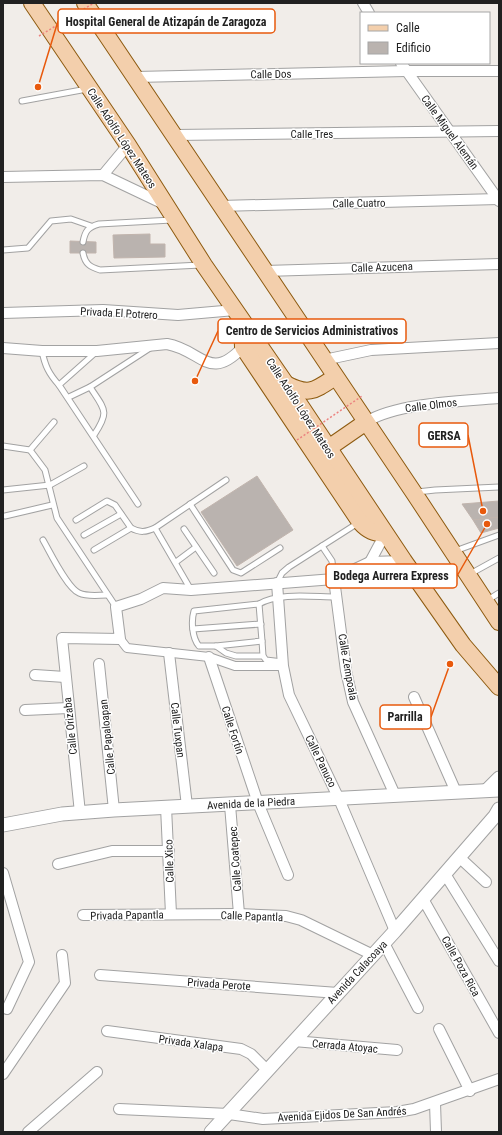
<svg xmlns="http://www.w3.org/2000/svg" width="502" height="1135" viewBox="0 0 502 1135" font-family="'Roboto Condensed',sans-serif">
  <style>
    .building { fill: #bab3af; stroke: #c1b4ad }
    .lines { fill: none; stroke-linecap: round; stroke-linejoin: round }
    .service-casing { stroke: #a2a2a2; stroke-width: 7 }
    .pedestrian-casing { stroke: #a2a2a2; stroke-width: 10 }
    .minor-casing { stroke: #a2a2a2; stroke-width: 12 }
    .tertiary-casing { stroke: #a2a2a2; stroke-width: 15 }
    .primary-casing { stroke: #8e5b10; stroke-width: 18 }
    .service { stroke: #fff; stroke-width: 5 }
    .pedestrian { stroke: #fff; stroke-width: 8 }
    .minor { stroke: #fff; stroke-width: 10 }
    .tertiary { stroke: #fff; stroke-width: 13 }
    .primary { stroke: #f3cfac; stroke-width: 16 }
    .path-bridge { stroke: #ec827f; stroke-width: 1.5; stroke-dasharray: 2 2; stroke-linecap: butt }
    .labels { text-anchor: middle; stroke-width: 3; stroke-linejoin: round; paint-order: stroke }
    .street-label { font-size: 11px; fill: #212121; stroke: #fff }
    .leader { fill: none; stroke: #e8590c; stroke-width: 1.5 }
    .callout-dot { fill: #e8590c; stroke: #fff; stroke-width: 1.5 }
    .callout { fill: #fff; stroke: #e8590c; stroke-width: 1.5 }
    .callout-label { font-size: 12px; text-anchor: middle; font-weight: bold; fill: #212121 }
  </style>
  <rect width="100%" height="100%" fill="#f1ede9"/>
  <g class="building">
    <polygon points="150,234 150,244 165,244 165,257 114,258 113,235"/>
    <polygon points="70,241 96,242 96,253 70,253"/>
    <polygon points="257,476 293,530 237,566 201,512"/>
    <polygon points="499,501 499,517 473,520 462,504"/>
    <polygon points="499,517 499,528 481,533 473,520"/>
  </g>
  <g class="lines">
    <defs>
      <g id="service">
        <polyline points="22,101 87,89"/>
        <path d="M83 242C85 231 88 227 99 224L172 220"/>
        <polyline points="3,250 28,248 51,221 71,219 91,226"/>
        <path d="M83 253C85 264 90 267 100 270L201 265"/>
        <path d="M42 351C45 366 49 374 59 385"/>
        <polyline points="95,353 59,385 138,504"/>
        <polyline points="69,397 90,387"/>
        <polyline points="54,422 30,450 45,470 57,518 116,607"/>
        <path d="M94 435C110 411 105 410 90 387L150 348"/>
        <polyline points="3,446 30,450"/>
        <polyline points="3,490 50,485 84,466"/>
        <polyline points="417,492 435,490 499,487"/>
        <polyline points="190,504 233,570 241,573 280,548"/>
        <polyline points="5,516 52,505"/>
        <polyline points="76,520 107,501 115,505 131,528"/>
        <polyline points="155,528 191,590"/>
        <polyline points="184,529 214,573"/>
        <polyline points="84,535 121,514"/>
        <path d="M43 540C50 552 67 588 79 593 88 597 98 595 107 595"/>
        <polyline points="322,546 332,561 334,579"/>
        <path d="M94 550 131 528C140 533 146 532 155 528L226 480"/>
        <polyline points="455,551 499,535"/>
        <polyline points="176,562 196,547"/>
        <polyline points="470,574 499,558"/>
        <polyline points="277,583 282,573 289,567 358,523"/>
        <polyline points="486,601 499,593"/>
        <polyline points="193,629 261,624"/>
        <polyline points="262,641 263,656"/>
        <polyline points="216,646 262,641 259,604"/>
        <path d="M283 662 266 660 263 656H236L226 653 216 646H199C192 638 191 621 194 611L259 604C278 592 314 597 336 597"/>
      </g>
      <polyline id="pedestrian" points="120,639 127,648 209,657 235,666 283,666"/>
      <g id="minor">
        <polyline points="363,3 369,13"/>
        <polyline points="401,63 499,201"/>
        <polyline points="136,77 406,71 499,71"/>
        <polyline points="175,135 499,131"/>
        <polyline points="103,175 128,145"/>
        <polyline points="3,177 103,175 164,204"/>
        <polyline points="220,206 499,199"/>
        <polyline points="265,271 499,264"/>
        <polyline points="3,313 103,310 178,315 235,310"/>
        <path d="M3 348 42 351H97L167 344C202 350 209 383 243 347"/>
        <polyline points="324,360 371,350 499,343"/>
        <path d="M366 422C397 403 462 401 499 398"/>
        <polyline points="370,562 385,534"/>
        <polyline points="334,579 346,671 353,702 395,795"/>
        <polyline points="277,583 283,666 289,695 339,799 395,931"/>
        <polyline points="169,653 187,806"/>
        <polyline points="209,657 258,803 288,875"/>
        <polyline points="99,664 114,810"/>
        <polyline points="35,675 65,677"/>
        <polyline points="414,697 456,792"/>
        <polyline points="25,710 68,708"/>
        <polyline points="230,805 239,914"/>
        <polyline points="166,807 171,914"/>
        <polyline points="80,813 62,638 120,639 116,607 141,599 163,588 191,590 334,579 370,562 404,561"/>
        <polyline points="459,857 486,882"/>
        <polyline points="58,864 112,851 169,851"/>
        <polyline points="3,873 29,962 7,1009"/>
        <polyline points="445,874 499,961"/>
        <polyline points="423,899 499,1033"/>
        <polyline points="83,915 239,914 286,916 301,920 373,955"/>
        <polyline points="384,943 418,1008"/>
        <polyline points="100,975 338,993"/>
        <polyline points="439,1029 470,1091"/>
        <polyline points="107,1031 241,1049 251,1054 267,1070"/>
        <polyline points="294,1041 397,1050"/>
        <polyline points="3,1074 65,983 62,955"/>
        <polyline points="435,1103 436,1132"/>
        <polyline points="119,1109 229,1114 263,1119 397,1112 414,1109 499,1079"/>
        <polyline points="28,1132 97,1072"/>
      </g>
      <g id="tertiary">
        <polyline points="487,790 499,778"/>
        <polyline points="3,825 62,814 114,810 499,790"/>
        <polyline points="211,1132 395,931 495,816 499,809"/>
      </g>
      <g id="primary">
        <polyline points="32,3 128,145 204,265 286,384 404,561 463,645 499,687"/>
        <polyline points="85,3 414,493 499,622"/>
        <path d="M242 321 243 347 360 522C368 531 374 533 385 534"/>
        <path d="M286 384C309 396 314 391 335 377"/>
        <polyline points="327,449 366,422"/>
      </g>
    </defs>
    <use href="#service" class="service-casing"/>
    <use href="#pedestrian" class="pedestrian-casing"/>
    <use href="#minor" class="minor-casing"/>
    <use href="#tertiary" class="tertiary-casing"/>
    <use href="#primary" class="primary-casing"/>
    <use href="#service" class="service"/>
    <use href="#pedestrian" class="pedestrian"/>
    <use href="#minor" class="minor"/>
    <use href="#tertiary" class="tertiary"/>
    <use href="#primary" class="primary"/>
    <g class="path-bridge">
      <polyline points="39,36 94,3"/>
      <polyline points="297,440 362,396"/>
    </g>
  </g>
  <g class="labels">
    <g class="street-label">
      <text transform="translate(271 74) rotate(-1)" y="4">Calle Dos</text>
      <text transform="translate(450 132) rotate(54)" y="4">Calle Miguel Alemán</text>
      <text x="312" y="138">Calle Tres</text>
      <text transform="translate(122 138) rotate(57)" y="4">Calle Adolfo López Mateos</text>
      <text transform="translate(359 203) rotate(-1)" y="4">Calle Cuatro</text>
      <text transform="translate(382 267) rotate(-2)" y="4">Calle Azucena</text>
      <text transform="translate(119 313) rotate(3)" y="4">Privada El Potrero</text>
      <text transform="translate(431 405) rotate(-7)" y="4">Calle Olmos</text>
      <text transform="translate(301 408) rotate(57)" y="4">Calle Adolfo López Mateos</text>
      <text transform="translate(348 667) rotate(80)" y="4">Calle Zempoala</text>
      <text transform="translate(70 726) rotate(-96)" y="4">Calle Orizaba</text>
      <text transform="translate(178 730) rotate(83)" y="4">Calle Tuxpan</text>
      <text transform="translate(233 730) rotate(72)" y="4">Calle Fortín</text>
      <text transform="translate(107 737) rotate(-96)" y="4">Calle Papaloapan</text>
      <text transform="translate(321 761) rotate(64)" y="4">Calle Panuco</text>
      <text transform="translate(251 803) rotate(-3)" y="4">Avenida de la Piedra</text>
      <text transform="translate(235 859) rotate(-94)" y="4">Calle Coatepec</text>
      <text transform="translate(169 861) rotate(-92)" y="4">Calle Xico</text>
      <text transform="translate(127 915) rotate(-1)" y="4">Privada Papantla</text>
      <text transform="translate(252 916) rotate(2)" y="4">Calle Papantla</text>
      <text transform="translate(461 966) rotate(61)" y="4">Calle Poza Rica</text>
      <text transform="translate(357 972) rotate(-47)" y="4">Avenida Calacoaya</text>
      <text transform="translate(219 984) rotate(4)" y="4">Privada Perote</text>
      <text transform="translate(191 1043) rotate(8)" y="4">Privada Xalapa</text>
      <text transform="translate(345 1046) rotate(5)" y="4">Cerrada Atoyac</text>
      <text transform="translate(342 1114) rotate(-3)" y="4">Avenida Ejidos De San Andrés</text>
    </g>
  </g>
  <path class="leader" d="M38 87L58 21M195 381L218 331M483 511L468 435M487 524L457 576M450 664L431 717"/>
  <g class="callout-dot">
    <circle cx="38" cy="87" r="4"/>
    <circle cx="195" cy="381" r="4"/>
    <circle cx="483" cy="511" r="4"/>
    <circle cx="487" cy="524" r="4"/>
    <circle cx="450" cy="664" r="4"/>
  </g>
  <g class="callout">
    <rect x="58" y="9" width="217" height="24" rx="4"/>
    <rect x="218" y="319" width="188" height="24" rx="4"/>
    <rect x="419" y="423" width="49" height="24" rx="4"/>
    <rect x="326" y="564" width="131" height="24" rx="4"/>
    <rect x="380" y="705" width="51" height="24" rx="4"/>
  </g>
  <g class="callout-label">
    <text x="166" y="26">Hospital General de Atizapán de Zaragoza</text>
    <text x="312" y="335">Centro de Servicios Administrativos</text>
    <text x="444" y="440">GERSA</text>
    <text x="391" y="580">Bodega Aurrera Express</text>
    <text x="405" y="721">Parrilla</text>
  </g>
  <rect width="502" height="1135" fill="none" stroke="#212121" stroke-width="8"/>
  <rect x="360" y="12" width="130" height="52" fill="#ffffff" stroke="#a6a6a6"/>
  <rect x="368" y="25" width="20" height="6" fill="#f3cfac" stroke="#a6a6a6"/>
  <text x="396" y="32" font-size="12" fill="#212121">Calle</text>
  <rect x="368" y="42" width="20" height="12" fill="#bab3af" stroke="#a6a6a6"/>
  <text x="396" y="52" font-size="12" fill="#212121">Edificio</text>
</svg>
